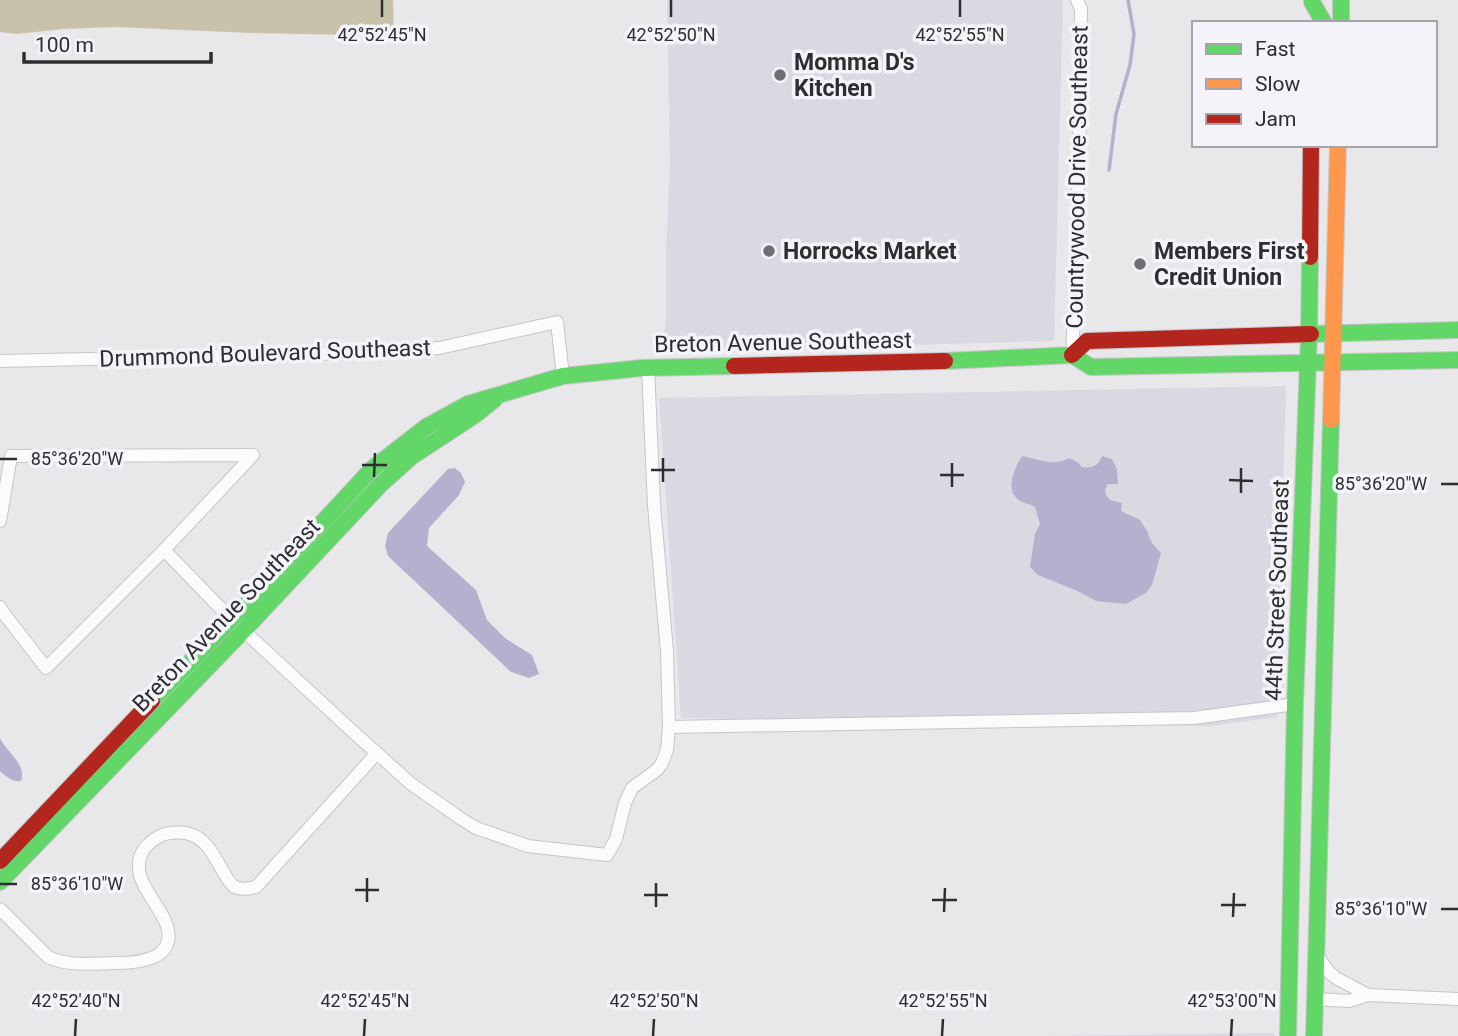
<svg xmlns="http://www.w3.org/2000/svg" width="1458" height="1036" viewBox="0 0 1458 1036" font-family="Roboto,sans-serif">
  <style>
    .built { fill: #dad9e1 }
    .forest { fill: #c8c2aa }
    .water { fill: #b6b0cf }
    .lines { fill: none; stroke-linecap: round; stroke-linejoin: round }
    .stream { stroke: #b6b0cf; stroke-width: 3.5 }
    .street-casing { stroke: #c6c5c8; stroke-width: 14 }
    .fast-casing { stroke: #c6c5c8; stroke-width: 18 }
    .slow-casing { stroke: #c6c5c8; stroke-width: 18 }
    .jam-casing { stroke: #c6c5c8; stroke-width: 18 }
    .street { stroke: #fcfbfc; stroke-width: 12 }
    .fast { stroke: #63d668; stroke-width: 16 }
    .slow { stroke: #ff974d; stroke-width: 16 }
    .jam { stroke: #b3261e; stroke-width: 16 }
    .ticks { fill: none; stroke: #2e2e30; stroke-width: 2.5 }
    .poi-dot { fill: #6f6f71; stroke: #f4f3f9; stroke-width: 2.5 }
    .labels { text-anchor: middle; stroke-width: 7; stroke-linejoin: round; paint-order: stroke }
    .poi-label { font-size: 23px; font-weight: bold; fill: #2e2e30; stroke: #f4f3f9; text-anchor: start }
    .street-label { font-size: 23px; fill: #2e2e30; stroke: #f4f3f9 }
    .ticks-label { font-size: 18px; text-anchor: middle; fill: #2e2e30; stroke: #f4f3f9; stroke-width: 7; stroke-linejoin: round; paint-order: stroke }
  </style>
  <rect width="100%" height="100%" fill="#e8e7ea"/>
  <g class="built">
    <polygon points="667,0 1063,0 1054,341 663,352 666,315 666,250 670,164"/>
    <polygon points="1286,386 1277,717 1210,726 681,718 659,398"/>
    <polygon points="1274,1033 1274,1036 1035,1036"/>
  </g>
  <polygon class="forest" points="0,0 393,0 394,36 251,33 117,27 63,29 17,34 0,32"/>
  <g class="water">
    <path d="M1022 456C1038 459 1054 467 1069 458L1077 462 1082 467C1092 468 1098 467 1102 456L1112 459 1117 469 1118 484H1108L1105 489 1106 495 1110 500 1122 503 1121 511 1140 520 1147 531 1152 543 1161 553 1152 585 1146 593 1126 604 1096 601 1082 593 1038 575 1030 567 1035 534 1040 524 1035 507C1030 504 1023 503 1019 500 1004 490 1015 467 1022 456Z"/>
    <polygon points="455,468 461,473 465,482 459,495 429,528 427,546 476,590 487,620 505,638 532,655 539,674 529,678 511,672 388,556 385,546 388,533 448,469"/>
    <path d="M0 738C7 753 27 764 21 781 11 782 7 777 0 771Z"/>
  </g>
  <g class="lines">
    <polyline class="stream" points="1109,170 1116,114 1130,65 1134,34 1128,0"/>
    <defs>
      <g id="street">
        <path d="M1072 355C1078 240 1080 124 1081 9L1077 0"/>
        <polyline points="0,361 356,353 439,348 557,322 563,376"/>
        <polyline points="0,521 11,456 253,455 164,550 46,668 2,611 0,607"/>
        <polyline points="164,550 231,619 350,729 410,783 460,818 476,828 528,846 607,855 616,839 625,803 632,788 658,769 662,763 667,750 669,727 667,651 654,505 648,368"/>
        <polyline points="669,727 1194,718 1295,704"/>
        <path d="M0 909 48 957C69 967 94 963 117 963 139 963 177 959 167 926 159 901 126 877 144 849 148 844 154 839 160 836 168 832 177 832 186 833 207 837 215 858 225 875 228 879 230 884 235 887 242 890 248 889 256 887L377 753"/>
        <polyline points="1316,954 1329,972 1336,978 1368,995"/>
        <polyline points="1315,999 1349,1001 1368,995 1458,999"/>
      </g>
      <g id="fast">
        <polyline points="1341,0 1341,23"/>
        <polyline points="1312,2 1324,23"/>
        <polyline points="1311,334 1458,330"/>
        <polyline points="945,361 1072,355 1091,367 1458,360"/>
        <polyline points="152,701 244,607 372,469 426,427 468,404 563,376 642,368 734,366"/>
        <polyline points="0,882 244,630 381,484 411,457 475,415 494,400"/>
        <polyline points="1288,1036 1295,704 1309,335 1310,257"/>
        <polyline points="1314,1036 1331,420"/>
      </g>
      <polyline id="slow" points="1331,420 1338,145"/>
      <g id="jam">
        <polyline points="1310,257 1311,145"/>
        <polyline points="1072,355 1087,341 1311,334"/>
        <polyline points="734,366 945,361"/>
        <polyline points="0,861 152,701"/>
      </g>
    </defs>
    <use href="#street" class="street-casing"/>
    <use href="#fast" class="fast-casing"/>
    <use href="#slow" class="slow-casing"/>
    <use href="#jam" class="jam-casing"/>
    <use href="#street" class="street"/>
    <use href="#fast" class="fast"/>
    <use href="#slow" class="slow"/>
    <use href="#jam" class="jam"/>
  </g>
  <path class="ticks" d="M382 17V0M671 17V0M960 17V0M0 459H17M362 465H387M651 470H675M940 475H964M374 477 375 453M1229 480 1253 481M663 482V458M1441 484H1458M952 487V463M1241 493V468M0 884H17M355 890H379M644 895H668M932 900H957M367 902V878M1221 905H1246M656 907V883M1441 909H1458M944 912 945 888M1233 917 1234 893M75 1036 76 1019M364 1036 365 1019M653 1036 654 1019M942 1036 943 1019M1231 1036 1232 1019"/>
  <g class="poi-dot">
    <circle cx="780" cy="75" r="7"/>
    <circle cx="769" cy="251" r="7"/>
    <circle cx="1140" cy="264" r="7"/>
  </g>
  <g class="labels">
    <g class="poi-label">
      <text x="794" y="70">Momma D's<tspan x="794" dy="26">Kitchen</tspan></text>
      <text x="783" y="259">Horrocks Market</text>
      <text x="1154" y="259">Members First<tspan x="1154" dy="26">Credit Union</tspan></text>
    </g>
    <g class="street-label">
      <text transform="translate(1077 177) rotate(-89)" y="8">Countrywood Drive Southeast</text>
      <text transform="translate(783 342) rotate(-1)" y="8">Breton Avenue Southeast</text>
      <text transform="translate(265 353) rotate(-2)" y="8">Drummond Boulevard Southeast</text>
      <text transform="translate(1277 590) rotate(-88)" y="8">44th Street Southeast</text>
      <text transform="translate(226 615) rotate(-46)" y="8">Breton Avenue Southeast</text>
    </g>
  </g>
  <g class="ticks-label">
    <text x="382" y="41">42°52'45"N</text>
    <text x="671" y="41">42°52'50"N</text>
    <text x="960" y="41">42°52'55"N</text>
    <text x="77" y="465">85°36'20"W</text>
    <text x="1381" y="490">85°36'20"W</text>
    <text x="77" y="890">85°36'10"W</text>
    <text x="1381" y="915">85°36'10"W</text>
    <text x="76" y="1007">42°52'40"N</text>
    <text x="365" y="1007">42°52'45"N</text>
    <text x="654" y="1007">42°52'50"N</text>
    <text x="943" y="1007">42°52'55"N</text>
    <text x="1232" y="1007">42°53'00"N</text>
  </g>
  <rect x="1192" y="21" width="245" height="126" fill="#f4f3f9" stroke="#a5a4a9" stroke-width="2"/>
  <rect x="1206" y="44" width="35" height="10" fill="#63d668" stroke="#a5a4a9" stroke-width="2"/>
  <text x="1255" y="56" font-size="21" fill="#2e2e30">Fast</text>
  <rect x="1206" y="79" width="35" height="10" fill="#ff974d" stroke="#a5a4a9" stroke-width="2"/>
  <text x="1255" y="91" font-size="21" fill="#2e2e30">Slow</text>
  <rect x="1206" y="114" width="35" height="10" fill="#b3261e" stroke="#a5a4a9" stroke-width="2"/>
  <text x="1255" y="126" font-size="21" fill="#2e2e30">Jam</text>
  <path d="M24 52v10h187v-10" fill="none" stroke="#2e2e30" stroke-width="3.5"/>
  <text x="35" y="52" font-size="21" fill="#2e2e30" stroke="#f4f3f9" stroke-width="5" paint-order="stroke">100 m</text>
</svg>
